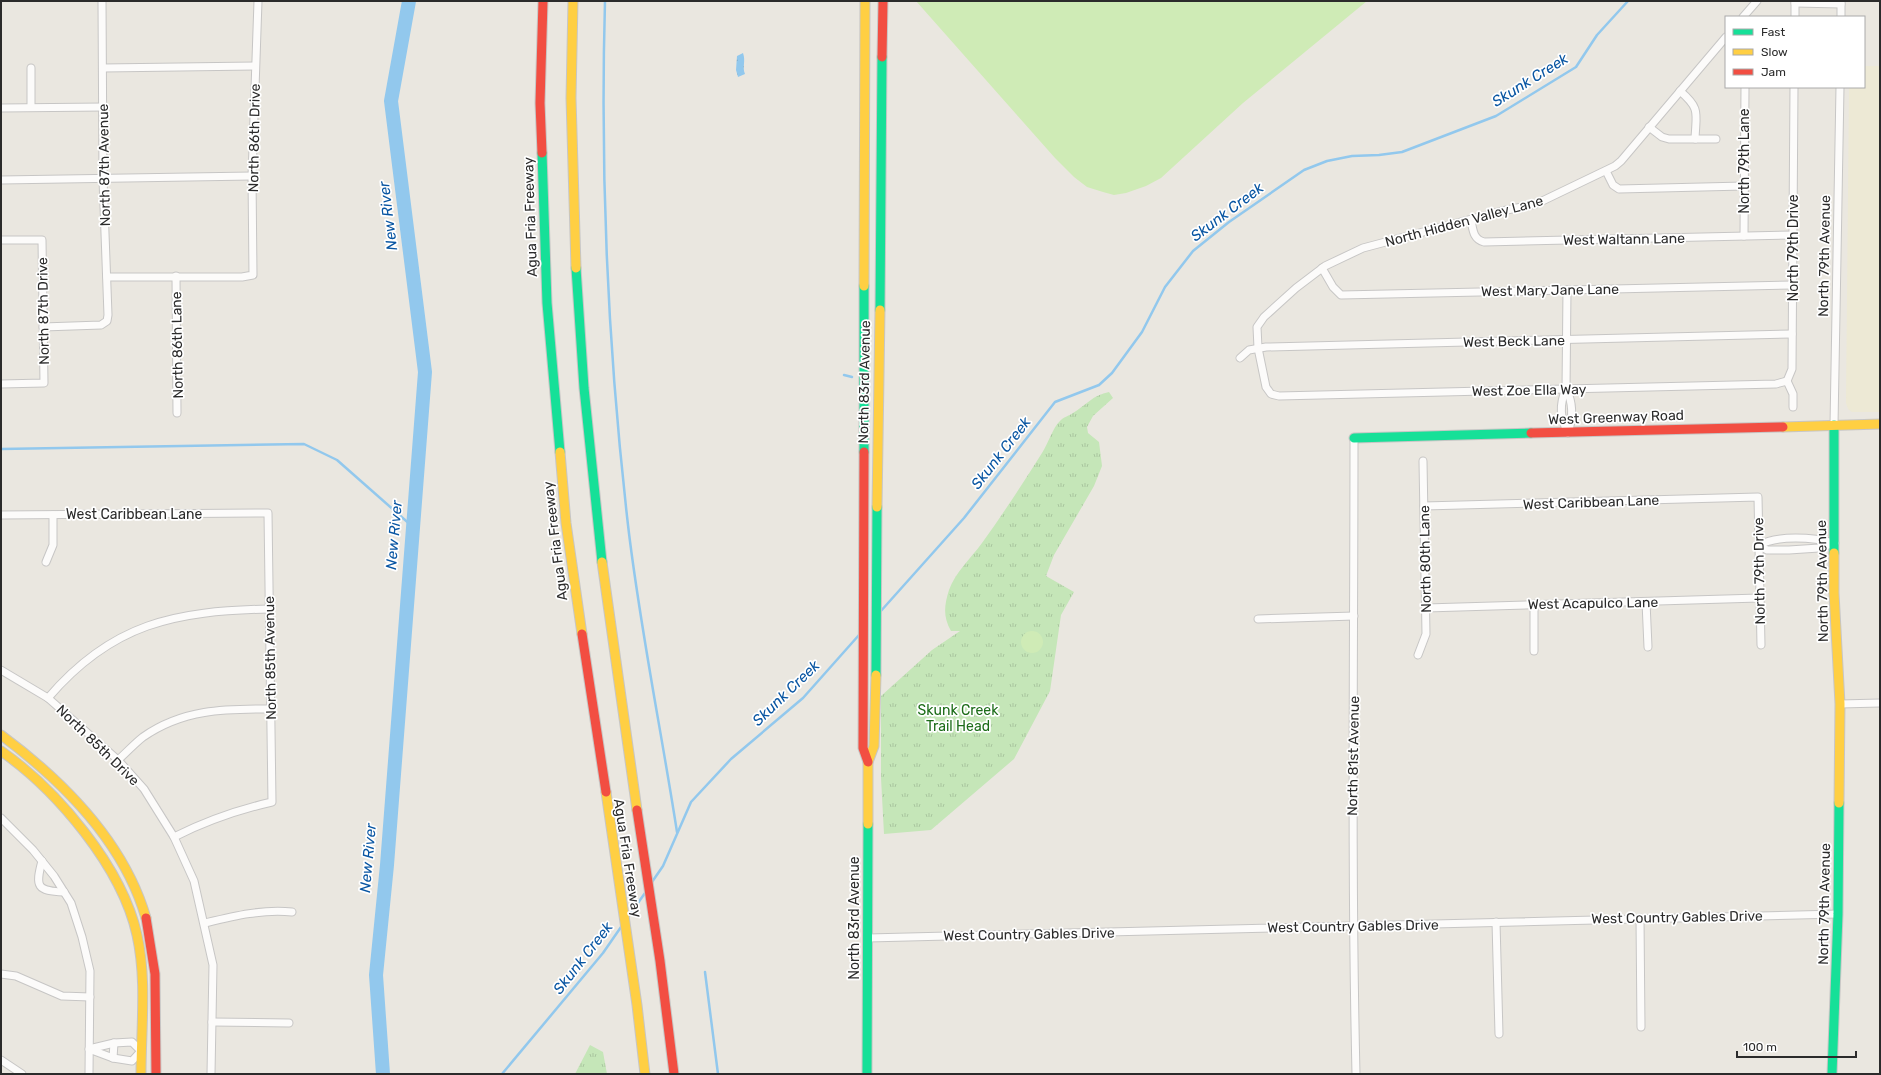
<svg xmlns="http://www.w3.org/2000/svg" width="1881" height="1075" viewBox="0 0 1881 1075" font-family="Rubik,sans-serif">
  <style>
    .education { fill: #ede9d5 }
    .grass { fill: url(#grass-tufts) }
    .pitch { fill: #cfebb6 }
    .water { fill: url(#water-ripples) }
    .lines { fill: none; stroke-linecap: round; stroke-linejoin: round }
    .stream { stroke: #92c8ed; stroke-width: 2.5 }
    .river { stroke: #92c8ed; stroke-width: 14 }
    .street-casing { stroke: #c7c6c5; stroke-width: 9 }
    .fast-casing { stroke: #c7c6c5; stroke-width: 11 }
    .slow-casing { stroke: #c7c6c5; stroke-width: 11 }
    .jam-casing { stroke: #c7c6c5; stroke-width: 11 }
    .street { stroke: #fcfbfa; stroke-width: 7 }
    .fast { stroke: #16e098; stroke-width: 9 }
    .slow { stroke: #ffcf43; stroke-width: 9 }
    .jam { stroke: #f24e42; stroke-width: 9 }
    .labels { text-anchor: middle; stroke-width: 3.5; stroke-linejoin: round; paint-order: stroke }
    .street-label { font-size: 14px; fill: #2b2b2b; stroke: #fff }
    .park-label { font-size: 14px; fill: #1c6c18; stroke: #fff }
    .water-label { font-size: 15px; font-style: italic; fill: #0855a2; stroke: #fff }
  </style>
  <defs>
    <pattern id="grass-tufts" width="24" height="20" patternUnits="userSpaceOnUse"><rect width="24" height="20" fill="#c5e6b8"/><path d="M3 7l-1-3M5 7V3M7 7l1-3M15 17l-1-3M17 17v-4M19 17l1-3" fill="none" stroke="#a9c59e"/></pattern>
    <pattern id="water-ripples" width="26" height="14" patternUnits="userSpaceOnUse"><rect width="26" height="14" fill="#92c8ed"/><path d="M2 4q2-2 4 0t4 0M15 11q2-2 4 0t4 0" fill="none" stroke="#7eaccb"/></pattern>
  </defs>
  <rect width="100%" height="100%" fill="#eae7e0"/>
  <polygon class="education" points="1864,66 1880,66 1880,412 1852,412 1848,409 1846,403 1849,87 1864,87"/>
  <g class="grass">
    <path d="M1109 392 1113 398 1093 416 1087 427 1088 433 1099 442 1102 466 1094 486 1054 555 1046 576 1074 592 1061 615 1050 691 1014 759 931 830 884 834 881 778V696L932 650 960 631H951C943 617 944 606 949 590 955 573 971 558 982 543 1003 514 1023 483 1042 453 1048 444 1053 427 1060 421 1063 417 1069 416 1073 413 1086 405 1093 395 1109 392Z"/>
    <polygon points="590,1045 603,1052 607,1074 575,1074"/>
  </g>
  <g class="pitch">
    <polygon points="916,1 1367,1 1243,103 1161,178 1146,186 1126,193 1114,195 1103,192 1087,187 1074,177 1055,158"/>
    <circle cx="1032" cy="642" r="11"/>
  </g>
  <path class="water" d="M743 53C746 61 742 67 745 74L738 77 736 70 737 56Z"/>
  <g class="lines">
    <g class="stream">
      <path d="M605 1C600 176 608 351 628 525 640 628 661 729 677 832"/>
      <polyline points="844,375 852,377"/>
      <polyline points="1,449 304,444 337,460 413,527"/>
      <polyline points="880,612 964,518 1055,402 1099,385 1112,373 1142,332 1165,287 1193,251 1229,222 1304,170 1327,161 1352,156 1379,155 1402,152 1496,116 1576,67 1597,35 1628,1"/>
      <polyline points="652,882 663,866 691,802 731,759 803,698 859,635"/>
      <polyline points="628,917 645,893"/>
      <polyline points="705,972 718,1074"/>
      <polyline points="502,1074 603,953 621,927"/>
    </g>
    <polyline class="river" points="383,1074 376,975 387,865 425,372 391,101 409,1"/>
    <defs>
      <g id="street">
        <polyline points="1795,3 1841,4"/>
        <polyline points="1743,17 1757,1"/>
        <polyline points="1795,17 1795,1"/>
        <polyline points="1841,17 1841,1"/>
        <polyline points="1726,37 1621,161 1615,166 1536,204 1502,211 1363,248 1325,266 1296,288 1264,317 1257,327 1258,348 1266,387 1271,394 1279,396 1776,384 1787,381"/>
        <polyline points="31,68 31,107"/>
        <polyline points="103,68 255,66"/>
        <path d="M1680 91C1701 109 1696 113 1695 139"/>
        <polyline points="1,108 104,107"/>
        <polyline points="1649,127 1662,137 1669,139 1716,139"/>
        <polyline points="1606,171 1613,185 1619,189 1744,186"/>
        <polyline points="1,180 252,176"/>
        <path d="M1471 220C1473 230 1473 239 1484 242L1793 235"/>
        <polyline points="1744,236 1745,87"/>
        <polyline points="1,240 42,240 44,383 1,384"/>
        <polyline points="1322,268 1333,287 1341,295 1793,285"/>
        <polyline points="176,276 177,413"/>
        <polyline points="107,277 242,277 253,275 252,176 258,1"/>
        <path d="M1567 290 1566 389C1559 405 1560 418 1568 433"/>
        <polyline points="43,327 101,325 107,321 108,315 103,179 102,1"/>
        <polyline points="1240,358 1249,350 1266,347 1792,334"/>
        <polyline points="1787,381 1792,369 1794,87"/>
        <polyline points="1787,381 1793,394 1793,407"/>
        <path d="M1566 389C1574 404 1573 418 1568 433"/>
        <polyline points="1834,425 1840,87"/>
        <path d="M1354 438C1354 650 1351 862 1356 1074"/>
        <polyline points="1424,506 1758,497 1761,645"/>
        <path d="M1 515 268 513 272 802C237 810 206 821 174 837"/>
        <polyline points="1759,545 1767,550 1789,550 1819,548 1835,543"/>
        <path d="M1759 545C1778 535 1813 537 1834 543"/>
        <polyline points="46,562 53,545 53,515"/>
        <polyline points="1646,602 1648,647"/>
        <polyline points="1534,604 1534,651"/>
        <polyline points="1426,608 1759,598"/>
        <polyline points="1258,619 1354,616"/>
        <polyline points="1418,655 1426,634 1423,461"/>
        <polyline points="1,670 48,698 118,760 144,789 174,837 194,881 213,965 211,1074"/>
        <path d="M48 698C112 623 175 611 269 609"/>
        <polyline points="1840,704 1880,703"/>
        <path d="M118 760C126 753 134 744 143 737 183 709 224 709 270 709"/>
        <polyline points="1,818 33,850 54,876 71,903 82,937 90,971 89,1074"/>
        <path d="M42 861C35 887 37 891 64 892"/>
        <polyline points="1640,918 1641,1027"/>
        <polyline points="1496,922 1499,1034"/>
        <path d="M205 923C234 916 262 909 292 912"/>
        <polyline points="868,938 1838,914"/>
        <polyline points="1,974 16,976 62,996 90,997"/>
        <polyline points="212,1022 289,1023"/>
        <polygon points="132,1042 141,1051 132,1061 113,1058 89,1049 114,1043"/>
        <polyline points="113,1058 114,1043"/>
        <polyline points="1,1060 22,1074"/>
      </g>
      <g id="fast">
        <polyline points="542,153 547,303 560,452"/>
        <polyline points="576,268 584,388 602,562"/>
        <polyline points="880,310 882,57"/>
        <polyline points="1834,425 1834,553"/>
        <polyline points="1354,438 1531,433"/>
        <polyline points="864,452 864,286"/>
        <polyline points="876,675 877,507"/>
        <polyline points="867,1074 868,824"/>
        <polyline points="1832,1074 1838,914 1839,803"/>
      </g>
      <g id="slow">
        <polyline points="573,1 571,98 576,268"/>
        <polyline points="864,286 865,1"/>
        <polyline points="1783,427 1880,424"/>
        <polyline points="560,452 566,523 582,634"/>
        <polyline points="877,507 880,310"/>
        <polyline points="1834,553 1834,593 1840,704 1839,803"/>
        <polyline points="602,562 637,810"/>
        <path d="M1 735C63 781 124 842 146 918"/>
        <path d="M1 751C57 790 122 867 137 935 147 980 141 1028 141 1074"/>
        <polyline points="606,792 637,1005 645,1074"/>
        <polyline points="868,824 868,762 874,746 876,675"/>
      </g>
      <g id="jam">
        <polyline points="882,57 883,1"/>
        <polyline points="542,153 540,103 543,1"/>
        <polyline points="1531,433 1783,427"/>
        <polyline points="864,452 863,748 868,762"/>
        <polyline points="582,634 606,792"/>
        <polyline points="637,810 660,961 674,1074"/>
        <polyline points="146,918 155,974 156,1074"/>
      </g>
    </defs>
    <use href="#street" class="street-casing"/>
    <use href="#fast" class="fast-casing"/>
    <use href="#slow" class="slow-casing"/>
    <use href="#jam" class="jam-casing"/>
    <use href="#street" class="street"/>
    <use href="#fast" class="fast"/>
    <use href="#slow" class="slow"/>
    <use href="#jam" class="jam"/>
  </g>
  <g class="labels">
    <g class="street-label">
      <text transform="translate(254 138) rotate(-89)" y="5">North 86th Drive</text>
      <text transform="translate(1744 161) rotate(-90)" y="5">North 79th Lane</text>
      <text transform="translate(104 165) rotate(-91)" y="5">North 87th Avenue</text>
      <text transform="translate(530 217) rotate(-92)" y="5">Agua Fria Freeway</text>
      <text transform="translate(1464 221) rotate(-15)" y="5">North Hidden Valley Lane</text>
      <text transform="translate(1624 239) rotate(-1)" y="5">West Waltann Lane</text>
      <text transform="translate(1793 248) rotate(-90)" y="5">North 79th Drive</text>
      <text transform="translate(1824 256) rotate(-89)" y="5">North 79th Avenue</text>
      <text transform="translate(1550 290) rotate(-1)" y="5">West Mary Jane Lane</text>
      <text transform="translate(43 311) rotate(-91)" y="5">North 87th Drive</text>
      <text transform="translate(1514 341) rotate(-1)" y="5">West Beck Lane</text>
      <text transform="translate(177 345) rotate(-91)" y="5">North 86th Lane</text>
      <text transform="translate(864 382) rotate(-89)" y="5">North 83rd Avenue</text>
      <text transform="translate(1529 390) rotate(-1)" y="5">West Zoe Ella Way</text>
      <text transform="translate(1616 417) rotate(-2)" y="5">West Greenway Road</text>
      <text transform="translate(1591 502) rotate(-2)" y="5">West Caribbean Lane</text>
      <text x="134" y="519">West Caribbean Lane</text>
      <text transform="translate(555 541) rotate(-97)" y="5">Agua Fria Freeway</text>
      <text transform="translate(1425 559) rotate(-91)" y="5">North 80th Lane</text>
      <text transform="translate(1759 571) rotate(-91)" y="5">North 79th Drive</text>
      <text transform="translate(1822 581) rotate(-91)" y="5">North 79th Avenue</text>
      <text transform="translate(1593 603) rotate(-1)" y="5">West Acapulco Lane</text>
      <text transform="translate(270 658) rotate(-91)" y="5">North 85th Avenue</text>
      <text transform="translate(98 745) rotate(44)" y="5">North 85th Drive</text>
      <text transform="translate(1353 756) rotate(-89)" y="5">North 81st Avenue</text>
      <text transform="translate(628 858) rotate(81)" y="5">Agua Fria Freeway</text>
      <text transform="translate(1824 904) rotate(-89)" y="5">North 79th Avenue</text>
      <text transform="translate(1677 917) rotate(-1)" y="5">West Country Gables Drive</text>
      <text transform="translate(854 918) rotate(-90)" y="5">North 83rd Avenue</text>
      <text transform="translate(1353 926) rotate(-1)" y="5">West Country Gables Drive</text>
      <text transform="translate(1029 934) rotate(-1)" y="5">West Country Gables Drive</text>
    </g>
    <g class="park-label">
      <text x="958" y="715">Skunk Creek<tspan x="958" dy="16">Trail Head</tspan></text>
    </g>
    <g class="water-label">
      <text transform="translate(1530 80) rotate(-32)" y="5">Skunk Creek</text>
      <text transform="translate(1227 212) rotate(-37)" y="5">Skunk Creek</text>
      <text transform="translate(388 216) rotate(-97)" y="5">New River</text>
      <text transform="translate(1001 453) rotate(-52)" y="5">Skunk Creek</text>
      <text transform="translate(394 535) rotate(-85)" y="5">New River</text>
      <text transform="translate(786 693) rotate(-44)" y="5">Skunk Creek</text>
      <text transform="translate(368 858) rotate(-85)" y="5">New River</text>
      <text transform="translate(583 958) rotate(-52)" y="5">Skunk Creek</text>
    </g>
  </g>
  <rect width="1881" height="1075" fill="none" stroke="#2b2b2b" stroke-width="4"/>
  <rect x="1725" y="16" width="140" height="72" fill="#ffffff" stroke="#aaaaaa"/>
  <rect x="1733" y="29" width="20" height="6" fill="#16e098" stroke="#aaaaaa"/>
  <text x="1761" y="36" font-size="12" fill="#2b2b2b">Fast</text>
  <rect x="1733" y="49" width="20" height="6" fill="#ffcf43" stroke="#aaaaaa"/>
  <text x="1761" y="56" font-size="12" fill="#2b2b2b">Slow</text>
  <rect x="1733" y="69" width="20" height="6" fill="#f24e42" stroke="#aaaaaa"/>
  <text x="1761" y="76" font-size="12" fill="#2b2b2b">Jam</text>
  <path d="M1737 1051v6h119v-6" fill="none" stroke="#2b2b2b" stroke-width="2"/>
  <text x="1743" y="1051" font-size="12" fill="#2b2b2b" stroke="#ffffff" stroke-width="3" paint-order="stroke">100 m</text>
</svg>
